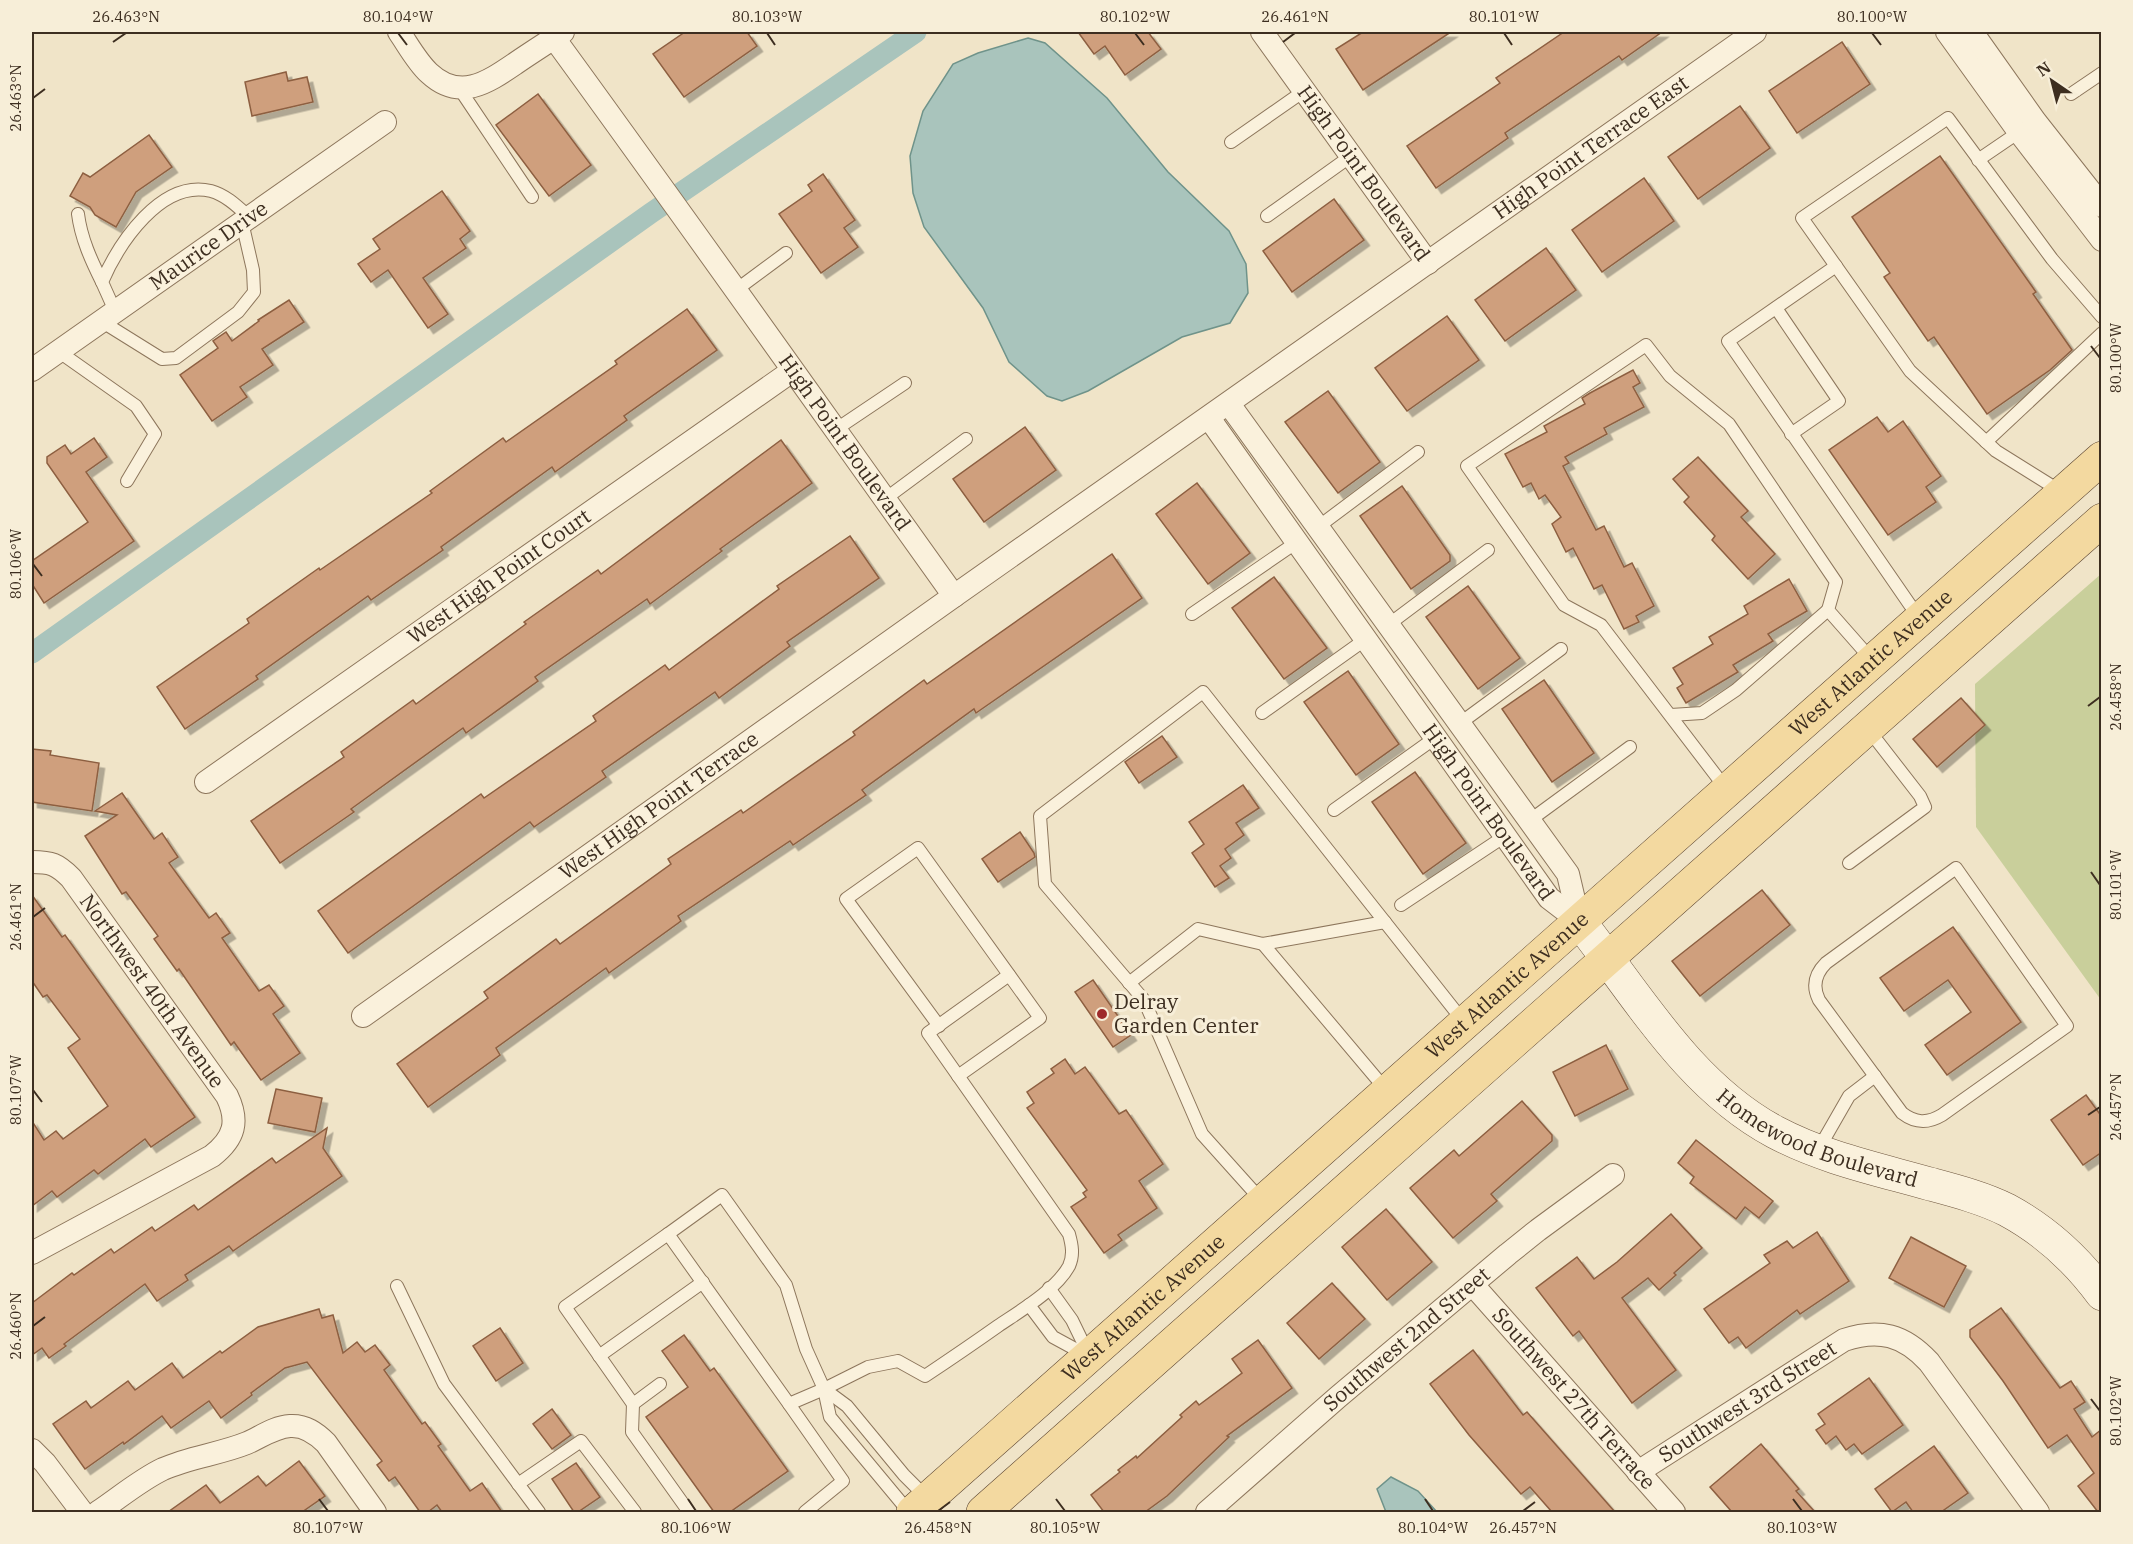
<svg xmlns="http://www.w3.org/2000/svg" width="2133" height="1544" viewBox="0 0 2133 1544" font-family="'IBM Plex Serif',serif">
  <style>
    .green { fill: #c9cf9b }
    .water { fill: #a9c4bc; stroke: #6f938a; stroke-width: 1.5 }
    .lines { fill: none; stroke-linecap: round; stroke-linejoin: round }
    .canal { stroke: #a9c4bc; stroke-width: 21 }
    .building { fill: #cf9f7d; stroke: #8d5f41; stroke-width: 1.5; filter: url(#shadow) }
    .lane-casing { stroke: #8d765c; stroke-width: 14 }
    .street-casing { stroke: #8d765c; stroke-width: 24 }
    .secondary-casing { stroke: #6f573f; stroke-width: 34 }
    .primary-casing { stroke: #5b4430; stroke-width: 34 }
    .lane { stroke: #faf1dc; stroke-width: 12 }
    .street { stroke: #faf1dc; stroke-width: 22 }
    .secondary { stroke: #faf1dc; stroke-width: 33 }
    .primary { stroke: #f3d9a0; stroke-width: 33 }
    .ticks { fill: none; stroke: #3d2e20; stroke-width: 2 }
    .poi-dot { fill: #9e2a2b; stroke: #f7eed8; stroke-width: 2 }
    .labels { text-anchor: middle; stroke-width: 6; stroke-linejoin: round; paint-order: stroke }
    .street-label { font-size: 21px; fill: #3d2e20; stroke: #f7eed8 }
    .poi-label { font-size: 21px; fill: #3d2e20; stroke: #f7eed8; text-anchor: start }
    .neatline { fill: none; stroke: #3d2e20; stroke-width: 2 }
    .ticks-label { font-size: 15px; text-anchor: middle; fill: #3d2e20 }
  </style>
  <defs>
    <filter id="shadow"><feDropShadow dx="5.5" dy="5.5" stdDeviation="0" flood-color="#0004"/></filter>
  </defs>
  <rect width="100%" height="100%" fill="#f0e4c8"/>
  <polygon class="green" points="2101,574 2101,1000 1976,827 1975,684"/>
  <g class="water">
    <polygon points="1028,38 1045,43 1107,98 1168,172 1229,231 1246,264 1248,293 1230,323 1182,337 1088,391 1062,401 1047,396 1009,362 983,308 924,227 913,193 910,156 923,111 953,64 978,53"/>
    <polygon points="1391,1477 1418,1491 1437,1512 1386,1512 1377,1489"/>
  </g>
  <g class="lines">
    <polyline class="canal" points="32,653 651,213 916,32"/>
  </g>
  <g class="building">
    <polygon points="685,32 747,32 757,46 684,97 653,54"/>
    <polygon points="1078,32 1148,32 1161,49 1125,75 1105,46 1094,54"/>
    <polygon points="1363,32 1451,32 1363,90 1336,49"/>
    <polygon points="1564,32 1662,32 1622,60 1619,56 1505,133 1508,138 1436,188 1407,146 1500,83 1496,78"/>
    <polygon points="1842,42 1870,84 1797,133 1769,91"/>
    <polygon points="286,72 288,81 307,77 313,102 252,116 245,82"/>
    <polygon points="538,94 591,165 549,196 496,125"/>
    <polygon points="1740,106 1770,148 1698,199 1668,157"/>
    <polygon points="149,135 172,167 136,192 116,227 95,215 90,207 70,196 83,173 90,177"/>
    <polygon points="1940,156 2036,292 2033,294 2072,350 2050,370 1987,414 1934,337 1928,341 1884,277 1890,273 1852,217"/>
    <polygon points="823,174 855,220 844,228 858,247 821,273 779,214 812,191 808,185"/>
    <polygon points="1644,178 1674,221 1602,272 1572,230"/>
    <polygon points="442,191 470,231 460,239 466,248 423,278 448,314 428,328 388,270 371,282 358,264 380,249 373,239"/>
    <polygon points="1334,199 1364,240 1292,292 1263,251"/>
    <polygon points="1546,248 1576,290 1505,341 1475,300"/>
    <polygon points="289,300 304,322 262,349 273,365 240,387 247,397 212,421 180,375 218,348 213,341 226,332 232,341 259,321 258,320"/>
    <polygon points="687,309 717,350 624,416 627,420 555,472 552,467 441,547 443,550 371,600 368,596 256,676 258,679 185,729 157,687 249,623 247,619 319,568 320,570 432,493 430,491 503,438 506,442 617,364 615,361"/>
    <polygon points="1447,316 1479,360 1407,411 1375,368"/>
    <polygon points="1633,370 1640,383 1633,387 1644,407 1604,428 1607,434 1565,457 1569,463 1563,466 1596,530 1604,526 1624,567 1632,563 1654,606 1636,616 1639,622 1624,629 1602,585 1594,589 1573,548 1566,552 1552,524 1561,517 1545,495 1539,499 1531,483 1523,487 1505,454 1547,432 1544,426 1585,404 1582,398 1590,393"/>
    <polygon points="1328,391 1380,462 1338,493 1285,422"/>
    <polygon points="1877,417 1888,432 1903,421 1941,476 1926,487 1936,502 1888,535 1829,450"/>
    <polygon points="1025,427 1056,470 984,522 953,479"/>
    <polygon points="94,438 107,457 86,472 134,541 44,603 32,584 32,561 88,522 47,463 47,457 65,445 71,454"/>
    <polygon points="781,440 812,483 720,549 722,551 650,604 647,599 535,677 538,681 466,733 463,728 351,809 354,812 280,863 251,821 344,757 341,752 413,700 416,704 526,624 524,622 598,570 601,574"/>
    <polygon points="1698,457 1748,511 1741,517 1775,554 1748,579 1712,540 1715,536 1684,502 1689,497 1673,479"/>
    <polygon points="1197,483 1250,553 1208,584 1156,514"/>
    <polygon points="1402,486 1450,555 1450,561 1411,589 1360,516"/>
    <polygon points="850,536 879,578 787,642 790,646 719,698 715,692 602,771 606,777 534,827 530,822 348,953 318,911 481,794 484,798 596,721 593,716 665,665 669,670 779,589 777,586"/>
    <polygon points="1112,554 1142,598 976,713 974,709 862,790 866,795 793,845 790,841 678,916 681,921 609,973 606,968 496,1048 500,1055 428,1107 397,1064 488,998 484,992 556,939 560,944 671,864 668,859 741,810 743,813 855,735 853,732 924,680 927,684"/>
    <polygon points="1274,577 1327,648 1284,679 1232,608"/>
    <polygon points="1789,579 1807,611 1768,634 1773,641 1733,665 1738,672 1686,703 1677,688 1683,684 1673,668 1713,644 1709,637 1748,614 1744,606"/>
    <polygon points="1468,586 1520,658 1478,689 1426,617"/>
    <polygon points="1348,671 1399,744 1356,775 1304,702"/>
    <polygon points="1544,680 1594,753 1552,782 1502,709"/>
    <polygon points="1961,698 1985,725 1937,767 1913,739"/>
    <polygon points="1162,736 1177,757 1139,783 1125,762"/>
    <polygon points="32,749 51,751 50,755 99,763 92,811 32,802"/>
    <polygon points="1415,772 1466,843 1423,874 1372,802"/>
    <polygon points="1243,785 1259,808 1236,823 1244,835 1225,849 1231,858 1220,866 1229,878 1215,887 1192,853 1204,844 1189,822"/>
    <polygon points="122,793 154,839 162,833 178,857 169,863 209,918 216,913 230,933 222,938 259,991 269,985 284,1006 273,1014 300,1053 261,1080 234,1042 231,1045 179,969 177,971 154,939 158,936 126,892 122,894 85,836 117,815 95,811"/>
    <polygon points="1020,832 1034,853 1035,857 998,882 982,859"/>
    <polygon points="1762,890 1790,925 1700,996 1672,961"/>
    <polygon points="32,895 62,937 65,935 195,1117 151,1147 145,1139 98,1174 94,1170 57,1197 52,1191 32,1206 32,1121 44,1140 56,1131 63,1139 108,1106 68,1048 80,1039 47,995 43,997 32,981"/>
    <polygon points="1953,927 2021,1022 1947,1075 1925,1045 1971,1012 1948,980 1904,1011 1880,978"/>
    <polygon points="1093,980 1131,1035 1113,1047 1075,992"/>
    <polygon points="1606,1045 1628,1089 1575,1116 1553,1072"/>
    <polygon points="1065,1059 1075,1074 1085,1067 1119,1114 1126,1110 1163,1164 1139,1181 1157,1208 1118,1235 1122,1240 1104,1253 1071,1207 1086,1197 1083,1193 1087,1190 1027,1108 1034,1103 1027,1092 1054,1073 1051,1069"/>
    <polygon points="276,1089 322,1098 315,1132 268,1123"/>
    <polygon points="2086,1095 2102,1117 2102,1152 2083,1165 2051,1120"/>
    <polygon points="1522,1101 1552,1135 1552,1141 1491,1194 1497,1201 1453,1238 1410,1188 1454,1150 1459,1156"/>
    <polygon points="327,1128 323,1148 342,1176 233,1251 229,1246 185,1275 188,1280 157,1301 145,1284 64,1344 66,1346 49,1358 42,1348 32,1355 32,1303 72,1273 74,1275 111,1249 114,1253 152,1227 155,1231 194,1205 198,1210 272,1158 276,1163"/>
    <polygon points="1696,1140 1773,1201 1759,1218 1745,1207 1736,1219 1690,1183 1694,1177 1678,1163"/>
    <polygon points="1386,1209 1432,1262 1387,1300 1342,1247"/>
    <polygon points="1671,1214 1702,1248 1674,1273 1676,1275 1659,1290 1648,1278 1622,1298 1676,1370 1632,1403 1579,1331 1573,1336 1536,1288 1577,1257 1594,1279 1617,1262"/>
    <polygon points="1817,1232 1849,1281 1800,1314 1797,1310 1746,1348 1738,1337 1729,1343 1704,1309 1770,1263 1764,1255 1787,1241 1793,1248"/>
    <polygon points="1911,1237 1966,1266 1944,1307 1889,1278"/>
    <polygon points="1332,1283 1365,1319 1319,1359 1287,1323"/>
    <polygon points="2001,1308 2060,1388 2071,1381 2085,1402 2074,1409 2092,1437 2102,1429 2102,1512 2098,1512 2078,1486 2094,1473 2067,1435 2048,1448 2003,1381 1970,1337 1970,1330"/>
    <polygon points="319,1309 322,1318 333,1315 343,1353 357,1342 365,1352 375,1345 390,1365 384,1370 422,1424 425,1422 441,1444 438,1446 470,1491 482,1483 502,1512 442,1512 437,1505 428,1512 420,1512 395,1477 389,1481 377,1465 382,1461 307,1362 285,1368 251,1393 252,1395 221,1418 209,1401 171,1428 162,1416 124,1444 123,1442 85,1469 53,1424 86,1401 91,1408 128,1381 135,1390 172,1363 183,1378 220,1351 222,1353 258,1327"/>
    <polygon points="500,1328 523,1363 496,1381 473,1346"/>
    <polygon points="684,1335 710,1371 714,1368 788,1471 730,1512 714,1512 646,1417 688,1387 662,1351"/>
    <polygon points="1258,1340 1292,1388 1227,1436 1229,1437 1167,1496 1145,1512 1104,1512 1091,1495 1120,1472 1118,1470 1136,1456 1137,1458 1182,1417 1180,1415 1196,1401 1199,1405 1242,1373 1232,1359"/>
    <polygon points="1473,1350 1523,1415 1527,1412 1615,1512 1552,1512 1530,1487 1521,1494 1469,1435 1430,1384"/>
    <polygon points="1869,1378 1903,1425 1862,1454 1854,1444 1846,1450 1836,1436 1826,1444 1816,1430 1825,1424 1818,1414"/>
    <polygon points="552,1409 571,1435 552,1449 533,1424"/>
    <polygon points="1761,1444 1799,1489 1796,1491 1815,1512 1732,1512 1710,1487"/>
    <polygon points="1934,1446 1968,1493 1941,1512 1913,1512 1906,1502 1892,1512 1875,1489"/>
    <polygon points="299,1461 325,1496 302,1512 168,1512 206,1485 220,1503 258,1476 266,1486"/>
    <polygon points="576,1463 600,1497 578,1512 574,1512 552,1479"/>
  </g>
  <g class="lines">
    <defs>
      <g id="lane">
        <polyline points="459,88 532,197"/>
        <polyline points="2071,94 2102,73"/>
        <polyline points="1231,142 1304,91"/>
        <polyline points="1978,160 2022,130"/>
        <path d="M78 214C81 238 91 260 102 282"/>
        <polyline points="1267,216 1351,156"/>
        <polyline points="1836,266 1728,341 1919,618"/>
        <polyline points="736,290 786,253"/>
        <polyline points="1776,308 1839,401 1791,434"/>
        <path d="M115 311 102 282C119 243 161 179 211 191 226 195 238 207 249 217"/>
        <polyline points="101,321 162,359 176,358 238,312 254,292 253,270 242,222"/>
        <polyline points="58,351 136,406 155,434 127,481"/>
        <polyline points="835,430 905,383"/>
        <polyline points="1986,442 2102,333"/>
        <polyline points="2060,491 1996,451 1910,371 1802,218 1948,118 2052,259 2102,317"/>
        <polyline points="885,499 966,439"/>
        <polyline points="1318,527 1418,452"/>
        <polyline points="1192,614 1297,542"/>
        <polyline points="1388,625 1488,550"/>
        <polyline points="1262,713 1366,639"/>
        <polyline points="1671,715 1702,713 1736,690 1828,610"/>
        <polyline points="1459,724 1561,649"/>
        <polyline points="1727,790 1601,625 1564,605 1467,466 1646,345 1670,376 1729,424 1836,582 1828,610 1872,660"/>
        <polyline points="1334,810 1435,738"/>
        <polyline points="1529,821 1630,747"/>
        <polyline points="1849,863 1925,807 1920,796 1868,729"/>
        <path d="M1956 868 2067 1026 1942 1115C1927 1124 1915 1123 1902 1113L1819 1000C1812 986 1815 974 1826 963Z"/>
        <polyline points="1401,905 1505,836"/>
        <polyline points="1263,944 1387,1091"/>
        <polyline points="1129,983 1198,929 1263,944 1385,922"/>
        <polyline points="939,1026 846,899 918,848 1040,1018 958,1076"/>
        <polyline points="1818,1150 1849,1096 1875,1076"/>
        <polyline points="1263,1202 1202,1134 1144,1000 1045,884 1040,816 1203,692 1464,1022"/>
        <polyline points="668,1234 722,1195 786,1285 806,1349 824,1389 830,1417 909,1512"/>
        <polyline points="397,1286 444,1384 539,1512"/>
        <polyline points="1049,1288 1072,1320 1089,1355"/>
        <polyline points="1029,1305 1053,1337 1088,1356"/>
        <polyline points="599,1356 703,1282"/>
        <path d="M660 1384 633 1404 565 1307 668 1234 789 1404 824 1389 868 1367 898 1361 925 1376C949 1360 974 1343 998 1326 1020 1311 1056 1290 1069 1266 1074 1255 1072 1245 1069 1234L928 1033 1009 975"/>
        <polyline points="824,1389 847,1406 904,1475 928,1499"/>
        <polyline points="633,1404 632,1432 689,1512"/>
        <polyline points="789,1404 843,1481 805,1512"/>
        <polyline points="518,1484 581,1441 635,1512"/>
      </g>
      <g id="street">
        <path d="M399 32C408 45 417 62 429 73 460 102 488 82 516 63 532 52 548 42 563 32"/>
        <path id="s1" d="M1262 32 1428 263"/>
        <polyline points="1947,32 2019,132 2102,240"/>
        <polyline points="1972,32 2035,121 2102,206"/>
        <path id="s2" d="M554 38C689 223 821 410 954 596"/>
        <path id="s3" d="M32 370 385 122"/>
        <polyline points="1229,404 1568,874 1579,921"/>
        <path id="s4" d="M1209 418 1549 898 1579 921"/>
        <path id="s5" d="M206 782 792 371"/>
        <path id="s6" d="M32 862C51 862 57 864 71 878L227 1096C239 1121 235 1138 212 1156L32 1253"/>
        <path id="s7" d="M363 1016 954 596 1755 32"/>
        <path id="s8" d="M1473 1285 1674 1512"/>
        <polyline points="32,1450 45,1463 82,1512"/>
        <path id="s9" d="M1638 1472 1844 1340C1879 1328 1904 1335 1929 1362L2038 1512"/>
        <path d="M98 1512C119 1498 140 1480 163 1469 190 1457 220 1454 247 1443 261 1437 274 1427 290 1426 305 1425 316 1433 326 1443L375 1512"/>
        <path id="s10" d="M1207 1512 1338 1397 1508 1254 1538 1230 1613 1175"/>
      </g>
      <g id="secondary">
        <path id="s11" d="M1579 921C1638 996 1689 1086 1775 1132 1824 1158 1877 1169 1930 1184 1956 1191 1983 1198 2007 1210 2044 1230 2077 1260 2102 1294"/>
      </g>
      <g id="primary">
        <path id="s12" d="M913 1512 2102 458"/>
        <polyline points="983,1512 2102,520"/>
      </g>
    </defs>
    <use href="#lane" class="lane-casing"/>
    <use href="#street" class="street-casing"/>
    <use href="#secondary" class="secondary-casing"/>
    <use href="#primary" class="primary-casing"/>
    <use href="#lane" class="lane"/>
    <use href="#street" class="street"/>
    <use href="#secondary" class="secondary"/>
    <use href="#primary" class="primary"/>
  </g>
  <path class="ticks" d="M398 33 407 45M767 33 775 45M1135 33 1144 45M1504 33 1512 45M1872 33 1881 45M113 42 126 33M1283 42 1295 33M33 98 45 89M2091 346 2100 358M33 564 42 576M2088 706 2100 697M2091 872 2100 885M33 917 45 908M33 1090 42 1102M2088 1115 2100 1107M33 1326 45 1317M2091 1399 2100 1411M319 1499 328 1511M688 1499 696 1511M1056 1499 1065 1511M1425 1499 1433 1511M1793 1499 1802 1511M938 1511 950 1502M1523 1511 1535 1502"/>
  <circle class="poi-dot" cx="1102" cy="1014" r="6"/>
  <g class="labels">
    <g class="street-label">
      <text dy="7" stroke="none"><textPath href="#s7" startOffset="1504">High Point Terrace East</textPath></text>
      <text dy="7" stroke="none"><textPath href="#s1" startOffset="174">High Point Boulevard</textPath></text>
      <text dy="7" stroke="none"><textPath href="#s3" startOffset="216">Maurice Drive</textPath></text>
      <text dy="7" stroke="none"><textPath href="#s2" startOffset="498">High Point Boulevard</textPath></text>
      <text dy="7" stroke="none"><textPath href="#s5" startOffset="358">West High Point Court</textPath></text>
      <text dy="7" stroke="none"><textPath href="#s12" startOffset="1280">West Atlantic Avenue</textPath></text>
      <text dy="7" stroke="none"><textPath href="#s7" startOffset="363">West High Point Terrace</textPath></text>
      <text dy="7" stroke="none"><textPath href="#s4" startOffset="483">High Point Boulevard</textPath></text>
      <text dy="7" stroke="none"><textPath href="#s12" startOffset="794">West Atlantic Avenue</textPath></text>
      <text dy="7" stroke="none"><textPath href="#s6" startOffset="183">Northwest 40th Avenue</textPath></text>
      <text dy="7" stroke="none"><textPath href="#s11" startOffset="332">Homewood Boulevard</textPath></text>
      <text dy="7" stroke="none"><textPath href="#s12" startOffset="308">West Atlantic Avenue</textPath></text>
      <text dy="7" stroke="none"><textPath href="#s10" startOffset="264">Southwest 2nd Street</textPath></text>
      <text dy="7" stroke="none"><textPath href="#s8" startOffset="152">Southwest 27th Terrace</textPath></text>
      <text dy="7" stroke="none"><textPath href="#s9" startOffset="130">Southwest 3rd Street</textPath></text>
    </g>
    <g class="poi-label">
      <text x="1114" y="1009">Delray<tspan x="1114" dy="24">Garden Center</tspan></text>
    </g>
  </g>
  <rect width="2133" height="1544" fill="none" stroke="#f7eed8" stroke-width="66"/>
  <g transform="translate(2052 81) rotate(325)" stroke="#f7eed8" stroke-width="4.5" paint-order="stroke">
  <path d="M0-4.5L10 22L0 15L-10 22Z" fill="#3d2e20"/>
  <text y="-9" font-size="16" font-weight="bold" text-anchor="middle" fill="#3d2e20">N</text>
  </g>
  <rect x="33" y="33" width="2067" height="1478" class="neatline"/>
  <g class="ticks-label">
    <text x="126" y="22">26.463°N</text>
    <text x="398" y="22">80.104°W</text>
    <text x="767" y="22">80.103°W</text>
    <text x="1135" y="22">80.102°W</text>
    <text x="1295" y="22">26.461°N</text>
    <text x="1504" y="22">80.101°W</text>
    <text x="1872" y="22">80.100°W</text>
    <text transform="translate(16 98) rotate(-90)" y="5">26.463°N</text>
    <text transform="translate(2116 358) rotate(-90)" y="5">80.100°W</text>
    <text transform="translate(16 564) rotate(-90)" y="5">80.106°W</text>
    <text transform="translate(2116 697) rotate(-90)" y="5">26.458°N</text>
    <text transform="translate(2116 885) rotate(-90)" y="5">80.101°W</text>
    <text transform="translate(16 917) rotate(-90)" y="5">26.461°N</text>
    <text transform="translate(16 1090) rotate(-90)" y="5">80.107°W</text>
    <text transform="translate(2116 1107) rotate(-90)" y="5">26.457°N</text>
    <text transform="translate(16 1326) rotate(-90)" y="5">26.460°N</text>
    <text transform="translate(2116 1411) rotate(-90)" y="5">80.102°W</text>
    <text x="328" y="1533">80.107°W</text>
    <text x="696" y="1533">80.106°W</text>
    <text x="938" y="1533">26.458°N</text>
    <text x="1065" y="1533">80.105°W</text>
    <text x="1433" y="1533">80.104°W</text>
    <text x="1523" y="1533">26.457°N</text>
    <text x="1802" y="1533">80.103°W</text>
  </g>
</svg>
